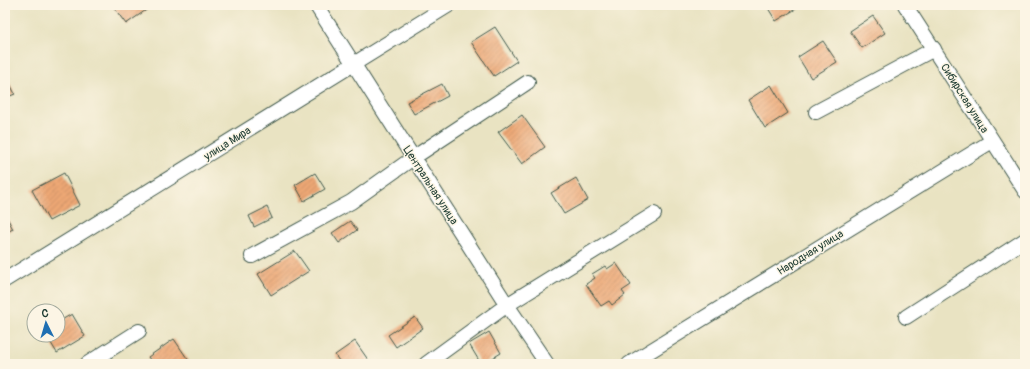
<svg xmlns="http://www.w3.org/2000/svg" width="1030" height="369" viewBox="0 0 1030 369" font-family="Pangolin,sans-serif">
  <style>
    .building { fill: url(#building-hatch) }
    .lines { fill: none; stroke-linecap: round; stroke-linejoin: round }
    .minor-casing { stroke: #3d5649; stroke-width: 16 }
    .minor { stroke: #fff; stroke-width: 14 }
    .labels { text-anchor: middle; stroke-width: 3; stroke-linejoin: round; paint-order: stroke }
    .street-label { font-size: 11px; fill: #1f3d34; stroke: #fcf5e5 }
  </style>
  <defs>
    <pattern id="building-hatch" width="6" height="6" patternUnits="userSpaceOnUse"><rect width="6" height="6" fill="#eda775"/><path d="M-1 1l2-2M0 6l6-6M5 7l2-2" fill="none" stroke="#bf8961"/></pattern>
  </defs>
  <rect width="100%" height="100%" fill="#fcf5e5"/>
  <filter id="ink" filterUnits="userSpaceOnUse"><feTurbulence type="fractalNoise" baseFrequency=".025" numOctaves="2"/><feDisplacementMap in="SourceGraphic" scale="8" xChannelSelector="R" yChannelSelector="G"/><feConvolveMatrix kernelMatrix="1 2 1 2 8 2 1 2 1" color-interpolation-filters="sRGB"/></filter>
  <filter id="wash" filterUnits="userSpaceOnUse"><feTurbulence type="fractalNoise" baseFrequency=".012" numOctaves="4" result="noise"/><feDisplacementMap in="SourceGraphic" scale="16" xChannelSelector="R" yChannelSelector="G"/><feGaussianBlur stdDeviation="0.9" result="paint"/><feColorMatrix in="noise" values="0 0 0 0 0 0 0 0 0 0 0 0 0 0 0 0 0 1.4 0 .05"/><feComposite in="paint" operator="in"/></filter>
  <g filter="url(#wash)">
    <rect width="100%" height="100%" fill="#e9e3c2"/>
    <g id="blocks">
      <g class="building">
        <polygon points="112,5 147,5 149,8 126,24"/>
        <polygon points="766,5 798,5 799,7 776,21"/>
        <polygon points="873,16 885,33 862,48 850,31"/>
        <polygon points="495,27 517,61 494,76 471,42"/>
        <polygon points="823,41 837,62 811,78 798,57"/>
        <polygon points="5,74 15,94 5,98"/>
        <polygon points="442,84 448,96 414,114 407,102"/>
        <polygon points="771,85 788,113 765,128 748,100"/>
        <polygon points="522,115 545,147 522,164 498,132"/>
        <polygon points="64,173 80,205 49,221 32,190"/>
        <polygon points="315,173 325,189 304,201 295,185"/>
        <polygon points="576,178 588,200 564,214 551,193"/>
        <polygon points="267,207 272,218 254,227 249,216"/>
        <polygon points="5,214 13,229 5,233"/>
        <polygon points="350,221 357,230 339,243 332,233"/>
        <polygon points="295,251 309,271 271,295 258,274"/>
        <polygon points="616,263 631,285 622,291 625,295 612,305 609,301 601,306 586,284 595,278 592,274 605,266 607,269"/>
        <polygon points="72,314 85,336 57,353 46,335 58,335 58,322"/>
        <polygon points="415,317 423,328 396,347 388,335"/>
        <polygon points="489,332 501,353 483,364 481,364 469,344"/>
        <polygon points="174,339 191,364 153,364 148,357"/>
        <polygon points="355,341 371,364 341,364 335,355"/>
      </g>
    </g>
  </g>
  <g filter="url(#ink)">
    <use href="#blocks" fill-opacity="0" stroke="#3d5649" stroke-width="1"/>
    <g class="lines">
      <defs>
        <g id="minor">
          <polyline points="316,5 507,305 547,364"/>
          <polyline points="905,5 1025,191"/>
          <polyline points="816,112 934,49"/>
          <polyline points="252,256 351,202 413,158 528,82"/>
          <polyline points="5,280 449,5"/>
          <polyline points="906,317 1025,240"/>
          <polyline points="87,364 139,331"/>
          <polyline points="426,364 507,305 654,214"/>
          <polyline points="629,364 992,141"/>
        </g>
      </defs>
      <use href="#minor" class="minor-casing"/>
      <use href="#minor" class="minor"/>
    </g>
  </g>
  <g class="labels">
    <g class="street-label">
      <text transform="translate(965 98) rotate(58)" y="4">Сибирская улица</text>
      <text transform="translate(227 143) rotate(-32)" y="4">улица Мира</text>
      <text transform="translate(431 185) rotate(57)" y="4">Центральная улица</text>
      <text transform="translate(810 252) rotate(-32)" y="4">Народная улица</text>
    </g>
  </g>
  <rect width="1030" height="369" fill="none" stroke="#fcf5e5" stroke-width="20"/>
  <g transform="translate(46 323) rotate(355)"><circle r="19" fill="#fcf5e5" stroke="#a4ab9e"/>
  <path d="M0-3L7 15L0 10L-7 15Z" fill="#1f6fb2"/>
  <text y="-6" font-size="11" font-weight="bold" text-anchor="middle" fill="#1f3d34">С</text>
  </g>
</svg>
